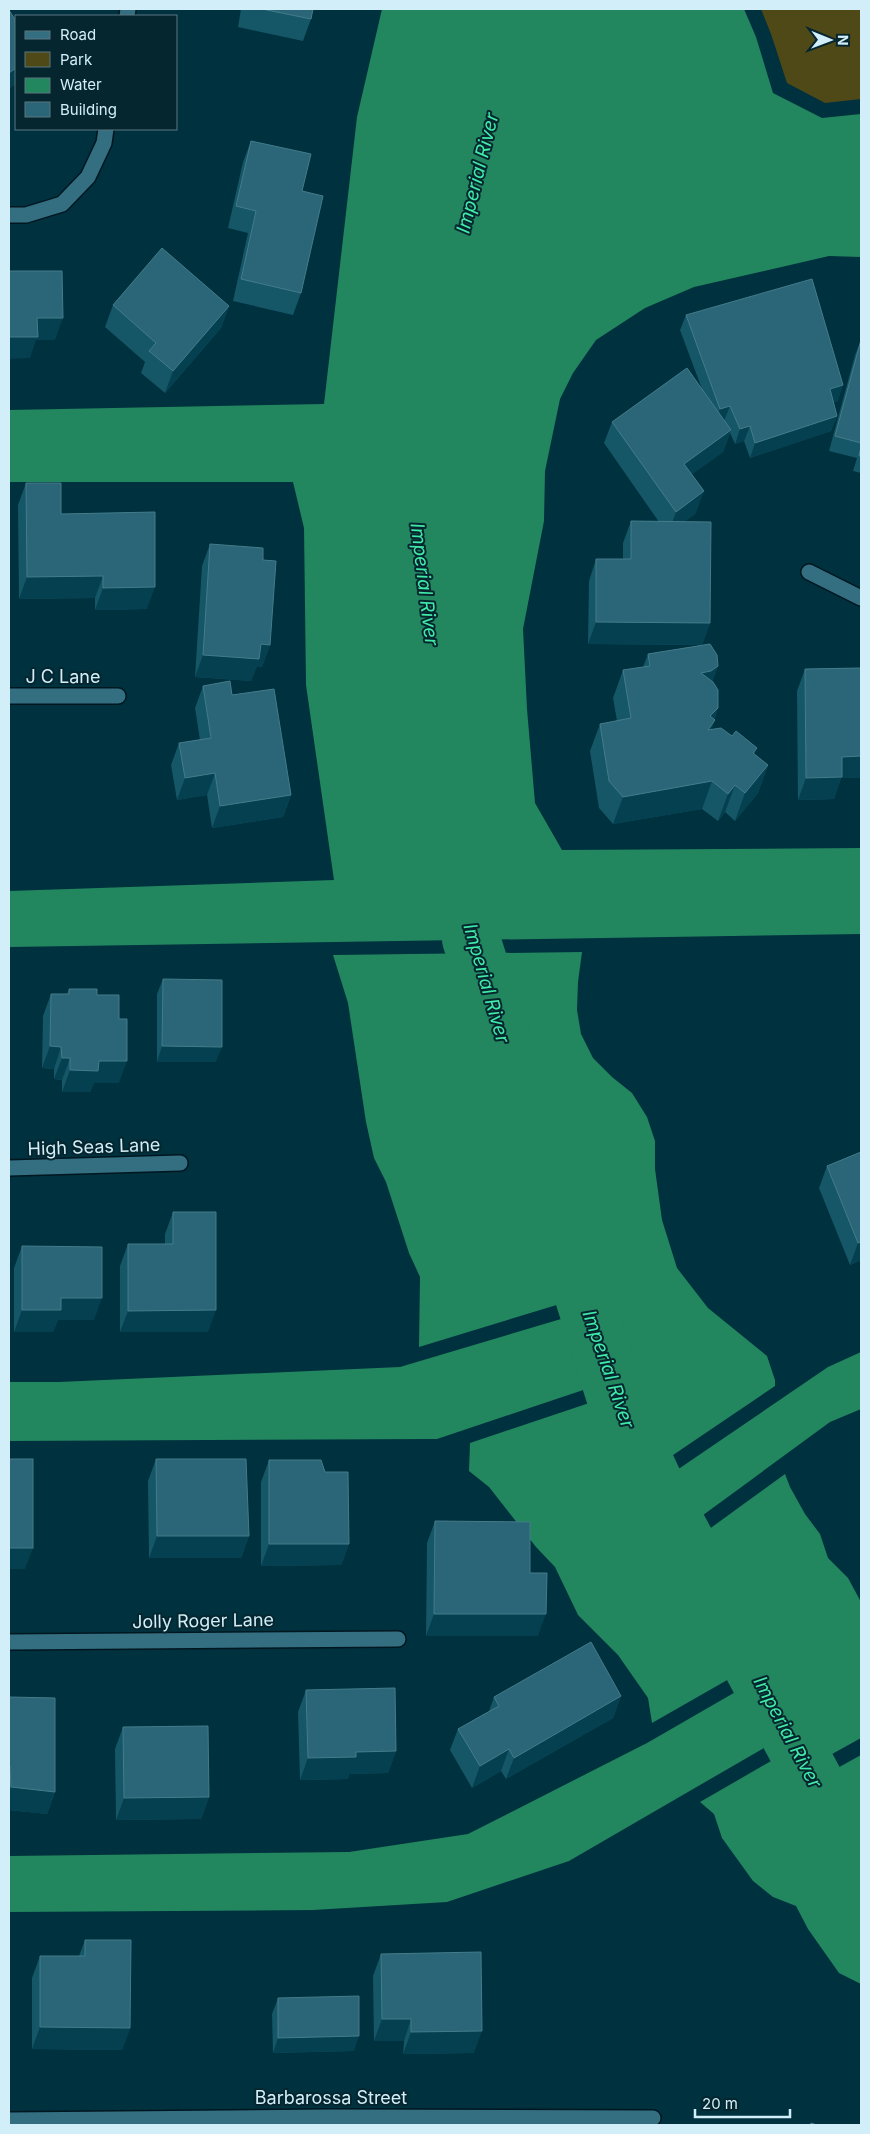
<svg xmlns="http://www.w3.org/2000/svg" width="870" height="2134" viewBox="0 0 870 2134" font-family="Inter,sans-serif">
  <style>
    .green { fill: #4f4917 }
    .water { fill: #22865f }
    .lines { fill: none; stroke-linecap: round; stroke-linejoin: round }
    .river { stroke: #22865f; stroke-width: 58 }
    .street-casing { stroke: #001720; stroke-width: 18 }
    .street { stroke: #346e81; stroke-width: 15 }
    .wall { fill: #155667 }
    .shaded-wall { fill: #044050 }
    .building { fill: #2a6677; stroke: #447c8b }
    .labels { text-anchor: middle; stroke-width: 4; stroke-linejoin: round; paint-order: stroke }
    .street-label { font-size: 18px; fill: #d2eff9; stroke: #06262f }
    .water-label { font-size: 19px; font-style: italic; fill: #40eba8; stroke: #06262f }
  </style>
  <rect width="100%" height="100%" fill="#00313e"/>
  <polygon class="green" points="761,9 861,9 861,99 825,103 787,83 771,34"/>
  <g class="water">
    <polygon points="382,9 744,9 756,37 773,93 822,118 861,114 861,257 829,256 694,287 645,308 596,340 573,373 560,399 545,471 544,521 523,629 527,709 535,803 562,850 861,848 861,934 9,947 9,891 334,880 306,685 304,528 293,482 9,482 9,410 324,404 357,117"/>
    <path d="M582 952 578 982 577 1010 581 1034 593 1058 612 1077 632 1093 647 1117 655 1141V1169L662 1220 677 1268 708 1308 767 1356 775 1380V1386L645 1474 640 1482 641 1491 666 1538C674 1546 680 1547 690 1543L785 1474 790 1487 805 1514 820 1534 828 1558 848 1578 861 1602V1738L805 1769 798 1779 800 1787 842 1865C847 1871 854 1873 861 1871V1984L839 1973 808 1929 796 1906 773 1897 753 1881 722 1838 714 1814 700 1802 797 1746 803 1740 802 1728 772 1673 765 1666 750 1667 652 1723 648 1698 618 1655 578 1615 555 1567 536 1547 489 1487 469 1471 470 1443 616 1394 623 1389 626 1377 603 1307 598 1299 583 1297 419 1347 420 1277 409 1253 386 1182 374 1158 366 1122 348 1003 333 955Z"/>
    <polygon points="588,1311 610,1381 437,1439 9,1441 9,1382 59,1382 400,1367"/>
    <polygon points="861,1352 861,1409 830,1422 680,1532 655,1485 828,1367"/>
    <polygon points="758,1679 788,1734 569,1861 447,1902 313,1910 9,1912 9,1856 349,1852 468,1834 647,1743"/>
    <polygon points="861,1755 861,1856 856,1859 814,1781"/>
  </g>
  <g class="lines">
    <g class="river">
      <polyline points="461,861 471,939 500,1029"/>
      <polyline points="560,1221 618,1405 655,1485 861,1868"/>
    </g>
    <defs>
      <g id="street">
        <polyline points="127,16 128,9"/>
        <polyline points="9,215 26,215 62,204 88,177 104,143 106,129"/>
        <polyline points="809,572 861,598"/>
        <polyline points="9,696 118,696"/>
        <polyline points="9,1168 180,1163"/>
        <polyline points="9,1642 398,1639"/>
        <polyline points="9,2120 330,2117 653,2118"/>
      </g>
    </defs>
    <use href="#street" class="street-casing"/>
    <use href="#street" class="street"/>
  </g>
  <g class="wall">
    <polygon points="241,9 313,9 311,19 303,41 238,27"/>
    <polygon points="251,141 302,191 301,293 293,315 233,301 248,233 228,228 243,162"/>
    <polygon points="113,305 229,306 221,328 165,393 141,373 145,362 105,327"/>
    <polygon points="686,315 838,401 833,402 837,416 831,431 750,458 744,441 735,444 730,433 723,452 692,474 696,513 684,522 710,623 702,645 588,644 589,581 596,559 623,559 623,543 631,521 659,522 604,443 612,422 702,389 680,330"/>
    <polygon points="861,340 861,473 853,471 857,458 829,451 855,355"/>
    <polygon points="26,483 61,514 147,609 95,610 95,598 19,599 18,505"/>
    <polygon points="210,544 263,560 270,645 262,667 257,666 251,681 195,677 202,566"/>
    <polygon points="648,654 718,666 712,682 718,708 711,730 732,736 757,748 754,754 768,765 758,793 735,821 725,812 718,821 702,809 613,824 599,808 590,751 600,724 617,721 613,698 623,670 643,667"/>
    <polygon points="861,668 861,778 841,778 834,799 798,800 797,691 805,669"/>
    <polygon points="203,686 232,695 291,795 283,817 212,828 207,795 177,800 171,765 179,743 200,740 195,708"/>
    <polygon points="163,979 216,1062 157,1062 157,994"/>
    <polygon points="69,989 97,995 119,1083 94,1083 90,1092 62,1092 62,1080 54,1079 54,1069 42,1068 43,1016 51,994 67,994"/>
    <polygon points="861,1152 861,1260 850,1265 819,1188 827,1166"/>
    <polygon points="173,1212 208,1332 120,1332 120,1266 128,1244 165,1244 165,1234"/>
    <polygon points="22,1246 94,1320 58,1320 53,1332 14,1332 14,1268"/>
    <polygon points="156,1459 249,1536 241,1558 149,1558 148,1481"/>
    <polygon points="269,1460 349,1544 341,1565 261,1566 261,1482"/>
    <polygon points="435,1521 530,1573 538,1636 426,1636 427,1543"/>
    <polygon points="306,1690 396,1751 388,1773 349,1774 348,1779 300,1780 298,1712"/>
    <polygon points="621,1696 613,1718 506,1779 501,1771 472,1788 450,1750 458,1729 489,1711 494,1697"/>
    <polygon points="9,1697 55,1792 47,1814 9,1810"/>
    <polygon points="123,1727 209,1797 201,1819 116,1820 115,1749"/>
    <polygon points="85,1940 130,2028 122,2050 32,2049 32,1978 40,1956 79,1956"/>
    <polygon points="381,1954 474,2053 403,2054 404,2041 374,2041 373,1976"/>
    <polygon points="278,1998 354,2051 273,2053 272,2014"/>
  </g>
  <g class="shaded-wall">
    <polygon points="16,68 16,84 9,89 9,73"/>
    <polygon points="229,306 221,328 165,393 173,371"/>
    <polygon points="37,318 63,318 55,340 36,340 30,358 9,359 9,337"/>
    <polygon points="843,385 838,401 825,404 830,389"/>
    <polygon points="730,406 724,421 714,425 720,409"/>
    <polygon points="837,416 831,431 750,458 755,443"/>
    <polygon points="750,426 744,441 735,444 740,429"/>
    <polygon points="731,430 723,452 676,486 684,464"/>
    <polygon points="704,491 696,513 668,534 676,512"/>
    <polygon points="103,576 95,598 19,599 27,577"/>
    <polygon points="155,587 147,609 95,610 103,588"/>
    <polygon points="596,622 710,623 702,645 588,644"/>
    <polygon points="261,644 270,645 262,667 257,666 251,681 195,677 203,655"/>
    <polygon points="718,666 708,693 701,673"/>
    <polygon points="718,708 713,723 715,720 705,747 710,716"/>
    <polygon points="861,756 861,778 841,778 834,799 798,800 806,778 842,757"/>
    <polygon points="768,765 758,793 735,821 745,793"/>
    <polygon points="215,773 207,795 177,800 185,778"/>
    <polygon points="712,781 702,809 613,824 623,797"/>
    <polygon points="735,785 725,812 718,821 728,794"/>
    <polygon points="291,795 283,817 212,828 220,806"/>
    <polygon points="50,1046 61,1047 54,1069 42,1068"/>
    <polygon points="162,1046 222,1047 216,1062 157,1062"/>
    <polygon points="62,1058 70,1058 62,1080 54,1079"/>
    <polygon points="99,1061 127,1061 119,1083 94,1083 90,1092 62,1092 70,1070"/>
    <polygon points="861,1242 861,1260 850,1265 858,1243"/>
    <polygon points="61,1298 102,1298 94,1320 58,1320 53,1332 14,1332 22,1310"/>
    <polygon points="216,1310 208,1332 120,1332 128,1311"/>
    <polygon points="157,1536 249,1536 241,1558 149,1558"/>
    <polygon points="269,1544 349,1544 341,1565 261,1566"/>
    <polygon points="9,1548 33,1548 25,1569 9,1569"/>
    <polygon points="434,1614 546,1614 538,1636 426,1636"/>
    <polygon points="621,1696 613,1718 506,1779 514,1758"/>
    <polygon points="509,1749 501,1771 472,1788 480,1766"/>
    <polygon points="396,1751 388,1773 349,1774 348,1779 300,1780 308,1758 356,1752"/>
    <polygon points="11,1787 55,1792 47,1814 9,1810 9,1794"/>
    <polygon points="209,1797 201,1819 116,1820 124,1798"/>
    <polygon points="382,2019 411,2019 404,2041 374,2041"/>
    <polygon points="40,2027 130,2028 122,2050 32,2049"/>
    <polygon points="482,2031 474,2053 403,2054 411,2032"/>
    <polygon points="359,2036 354,2051 273,2053 278,2038"/>
  </g>
  <g class="building">
    <polygon points="262,9 313,9 311,19"/>
    <polygon points="9,10 16,21 16,68 9,73"/>
    <polygon points="251,141 311,154 302,191 323,196 301,293 241,279 256,211 236,206"/>
    <polygon points="162,248 229,306 173,371 149,351 156,343 113,305"/>
    <polygon points="9,271 62,271 63,318 37,318 38,337 9,337"/>
    <polygon points="812,279 843,385 830,389 837,416 755,443 750,426 740,429 730,406 720,409 686,315"/>
    <polygon points="861,340 861,443 835,436"/>
    <polygon points="687,368 731,430 684,464 704,491 676,512 612,422"/>
    <polygon points="861,446 861,456 859,456"/>
    <polygon points="26,483 61,483 61,514 155,512 155,587 103,588 103,576 27,577"/>
    <polygon points="631,521 711,522 710,623 596,622 596,559 631,559"/>
    <polygon points="210,544 263,548 263,560 276,561 270,645 261,644 259,659 203,655"/>
    <polygon points="710,644 717,655 718,666 711,671 701,673 713,682 718,690 718,708 710,716 715,720 708,730 721,728 732,736 736,731 757,748 753,753 768,765 745,793 735,785 728,794 712,781 623,797 609,781 600,724 631,718 623,670 650,666 648,654"/>
    <polygon points="861,668 861,756 842,757 842,777 806,778 805,669"/>
    <polygon points="230,681 232,695 274,689 291,795 220,806 215,773 185,778 179,743 211,738 203,686"/>
    <polygon points="163,979 222,980 222,1047 162,1046"/>
    <polygon points="69,989 97,989 97,995 119,995 119,1019 127,1019 127,1061 99,1061 98,1071 70,1070 70,1058 62,1058 61,1047 50,1046 51,994 69,994"/>
    <polygon points="861,1152 861,1242 858,1243 827,1166"/>
    <polygon points="173,1212 216,1212 216,1310 128,1311 128,1244 173,1244"/>
    <polygon points="22,1246 102,1247 102,1298 61,1298 61,1310 22,1310"/>
    <rect x="9" y="1459" width="24" height="89"/>
    <polygon points="156,1459 246,1459 249,1536 157,1536"/>
    <polygon points="269,1460 321,1460 325,1472 348,1472 349,1544 269,1544"/>
    <polygon points="435,1521 530,1522 530,1573 547,1573 546,1614 434,1614"/>
    <polygon points="591,1642 621,1696 514,1758 509,1749 480,1766 458,1729 499,1706 494,1697"/>
    <polygon points="395,1688 396,1751 356,1752 356,1757 308,1758 306,1690"/>
    <polygon points="9,1697 55,1698 55,1792 11,1787 10,1766 9,1766"/>
    <polygon points="208,1726 209,1797 124,1798 123,1727"/>
    <polygon points="85,1940 131,1940 130,2028 40,2027 40,1956 85,1956"/>
    <polygon points="481,1952 482,2031 411,2032 411,2019 382,2019 381,1954"/>
    <polygon points="359,1996 359,2036 278,2038 278,1998"/>
    <polygon points="811,2123 817,2125 810,2125"/>
  </g>
  <g class="labels">
    <g class="street-label">
      <text x="63" y="683">J C Lane</text>
      <text transform="translate(94 1147) rotate(-2)" y="6">High Seas Lane</text>
      <text transform="translate(203 1621) rotate(-1)" y="6">Jolly Roger Lane</text>
      <text x="331" y="2104">Barbarossa Street</text>
    </g>
    <g class="water-label">
      <text transform="translate(477 173) rotate(-76)" y="7">Imperial River</text>
      <text transform="translate(425 584) rotate(83)" y="7">Imperial River</text>
      <text transform="translate(487 983) rotate(74)" y="7">Imperial River</text>
      <text transform="translate(609 1369) rotate(71)" y="7">Imperial River</text>
      <text transform="translate(788 1732) rotate(62)" y="7">Imperial River</text>
    </g>
  </g>
  <rect width="870" height="2134" fill="none" stroke="#d2eff9" stroke-width="20"/>
  <rect x="15" y="15" width="162" height="115" fill="#06262f" stroke="#587680"/>
  <rect x="25" y="31" width="25" height="8" fill="#346e81" stroke="#587680"/>
  <text x="60" y="40" font-size="15" fill="#d2eff9">Road</text>
  <rect x="25" y="52" width="25" height="15" fill="#4f4917" stroke="#587680"/>
  <text x="60" y="65" font-size="15" fill="#d2eff9">Park</text>
  <rect x="25" y="78" width="25" height="15" fill="#22865f" stroke="#587680"/>
  <text x="60" y="90" font-size="15" fill="#d2eff9">Water</text>
  <rect x="25" y="102" width="25" height="15" fill="#2a6677" stroke="#587680"/>
  <text x="60" y="115" font-size="15" fill="#d2eff9">Building</text>
  <g transform="translate(830 40) rotate(91)" stroke="#06262f" stroke-width="4" paint-order="stroke">
  <path d="M0-4L9 19L0 12L-9 19Z" fill="#d2eff9"/>
  <text y="-8" font-size="14" font-weight="bold" text-anchor="middle" fill="#d2eff9">N</text>
  </g>
  <path d="M695 2109v8h95v-8" fill="none" stroke="#d2eff9" stroke-width="2.5"/>
  <text x="702" y="2109" font-size="15" fill="#d2eff9" stroke="#06262f" stroke-width="4" paint-order="stroke">20 m</text>
</svg>
